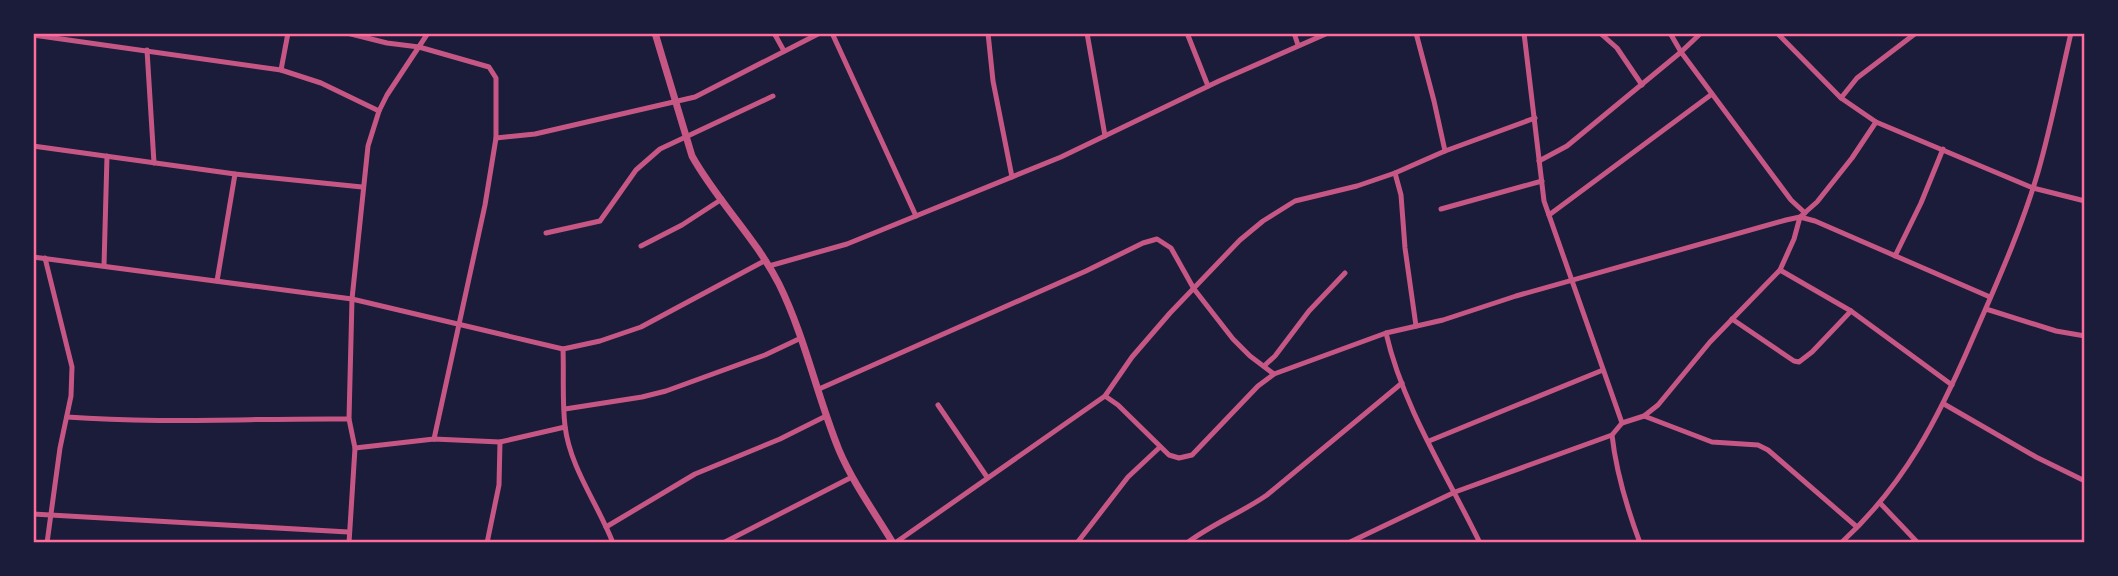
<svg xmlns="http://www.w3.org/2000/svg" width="2118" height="576" viewBox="0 0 2118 576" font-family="Rubik,sans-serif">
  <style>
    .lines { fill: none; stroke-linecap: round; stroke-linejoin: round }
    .minor { stroke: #c65784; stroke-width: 5 }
    .tertiary { stroke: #c65784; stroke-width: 7 }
    .neatline { fill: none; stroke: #ff6b9d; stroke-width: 2.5 }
  </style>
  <rect width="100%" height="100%" fill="#1b1b3a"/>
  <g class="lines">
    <g class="minor">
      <polyline points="347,33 387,43 419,47 489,67 496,78 496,138 485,205 434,439"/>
      <polyline points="774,33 784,51"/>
      <polyline points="832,33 916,216"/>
      <polyline points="988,33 993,81 1012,177"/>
      <polyline points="1087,33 1105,136"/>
      <polyline points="1187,33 1208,86"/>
      <polyline points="1294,33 1298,45"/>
      <polyline points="1416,33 1434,101 1445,151"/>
      <path d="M1524 33 1544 201 1622 423 1612 435C1616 472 1627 508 1640 543"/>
      <polyline points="1600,33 1617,48 1642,85"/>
      <polyline points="1670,33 1681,52 1791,200 1805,213"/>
      <polyline points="1777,33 1841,98 1876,122 2033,188 2085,201"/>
      <polyline points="33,35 281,70 321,83 379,111"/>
      <polyline points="147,50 154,163"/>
      <polyline points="281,70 288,33"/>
      <polyline points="1841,98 1857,78 1916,33"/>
      <polyline points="496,138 535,134 695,97 820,33"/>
      <polyline points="33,146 235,174 362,187"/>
      <polyline points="1539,161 1567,146 1681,52 1701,33"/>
      <polyline points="1395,173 1401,195 1405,248 1416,326"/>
      <polyline points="1441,209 1542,181"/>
      <polyline points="1549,215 1712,94"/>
      <polyline points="546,233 600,221 636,170 660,149 773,96"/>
      <polyline points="641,246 682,225 722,199"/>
      <polyline points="1895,256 1921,203 1943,149"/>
      <polyline points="33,257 352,299 563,349 600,341 641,327 766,260"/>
      <polyline points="45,258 72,367 71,396 60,448 47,543"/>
      <polyline points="104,266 107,156"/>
      <polyline points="769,266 847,244 1061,157 1219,81 1328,33"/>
      <polyline points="1780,270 1851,311 1952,385"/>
      <polyline points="217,281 235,174"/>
      <polyline points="1986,309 2056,331 2085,336"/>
      <polyline points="1732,319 1794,361 1799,362 1812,352 1851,311"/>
      <path d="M1386 333C1403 407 1447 475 1480 543"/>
      <path d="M563 349C564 375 562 401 565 426 570 468 598 504 613 543"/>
      <polyline points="1264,366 1275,356 1309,311 1345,273"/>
      <polyline points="819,389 1086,271 1143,243 1157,239 1171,248 1194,289 1233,339 1250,356 1274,374"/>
      <polyline points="1105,396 1132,357 1170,313 1240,240 1263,221 1295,201 1357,186 1395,173 1445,151 1535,118"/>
      <polyline points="1944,404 2036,457 2085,481"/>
      <polyline points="938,405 987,477"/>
      <polyline points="565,409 642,397 666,391 765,355 801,338"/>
      <polyline points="1644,416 1712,442 1758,445 1768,450 1857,527"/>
      <path d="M67 417C161 424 255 418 349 419"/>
      <polyline points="1622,423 1644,416 1658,405 1710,342 1780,270 1794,239 1800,217 1817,202 1852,158 1876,122"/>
      <polyline points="1429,441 1603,370"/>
      <polyline points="355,448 434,439 500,442 565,427"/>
      <polyline points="1880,503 1918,543"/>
      <polyline points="33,514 348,532"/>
      <polyline points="606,527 695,474 780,439 826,416"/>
      <polyline points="349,543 355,448 349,419 352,299 368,146 379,111 387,95 428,33"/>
      <polyline points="487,543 499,485 500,442"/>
      <polyline points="723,543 852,477"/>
      <polyline points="895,543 1105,396 1118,405 1169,455 1179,458 1192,455 1258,386 1274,374 1386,333 1443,320 1516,296 1786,220 1800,217 1815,221 1990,297"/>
      <polyline points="1077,543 1128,477 1160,447"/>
      <path d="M1187 543C1212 524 1241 513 1267 495L1402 383"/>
      <polyline points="1348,543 1455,492 1612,435"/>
      <path d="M1841 543C1905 484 1938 419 1972 340 1996 285 2021 230 2038 172 2051 127 2060 80 2071 33"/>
    </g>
    <path class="tertiary" d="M655 33 692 156C717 201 755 237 779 284 805 337 817 396 839 450 853 483 875 513 893 543"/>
  </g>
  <rect width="2118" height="576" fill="none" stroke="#1b1b3a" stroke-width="70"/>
  <rect x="35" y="35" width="2048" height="506" class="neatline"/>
</svg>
